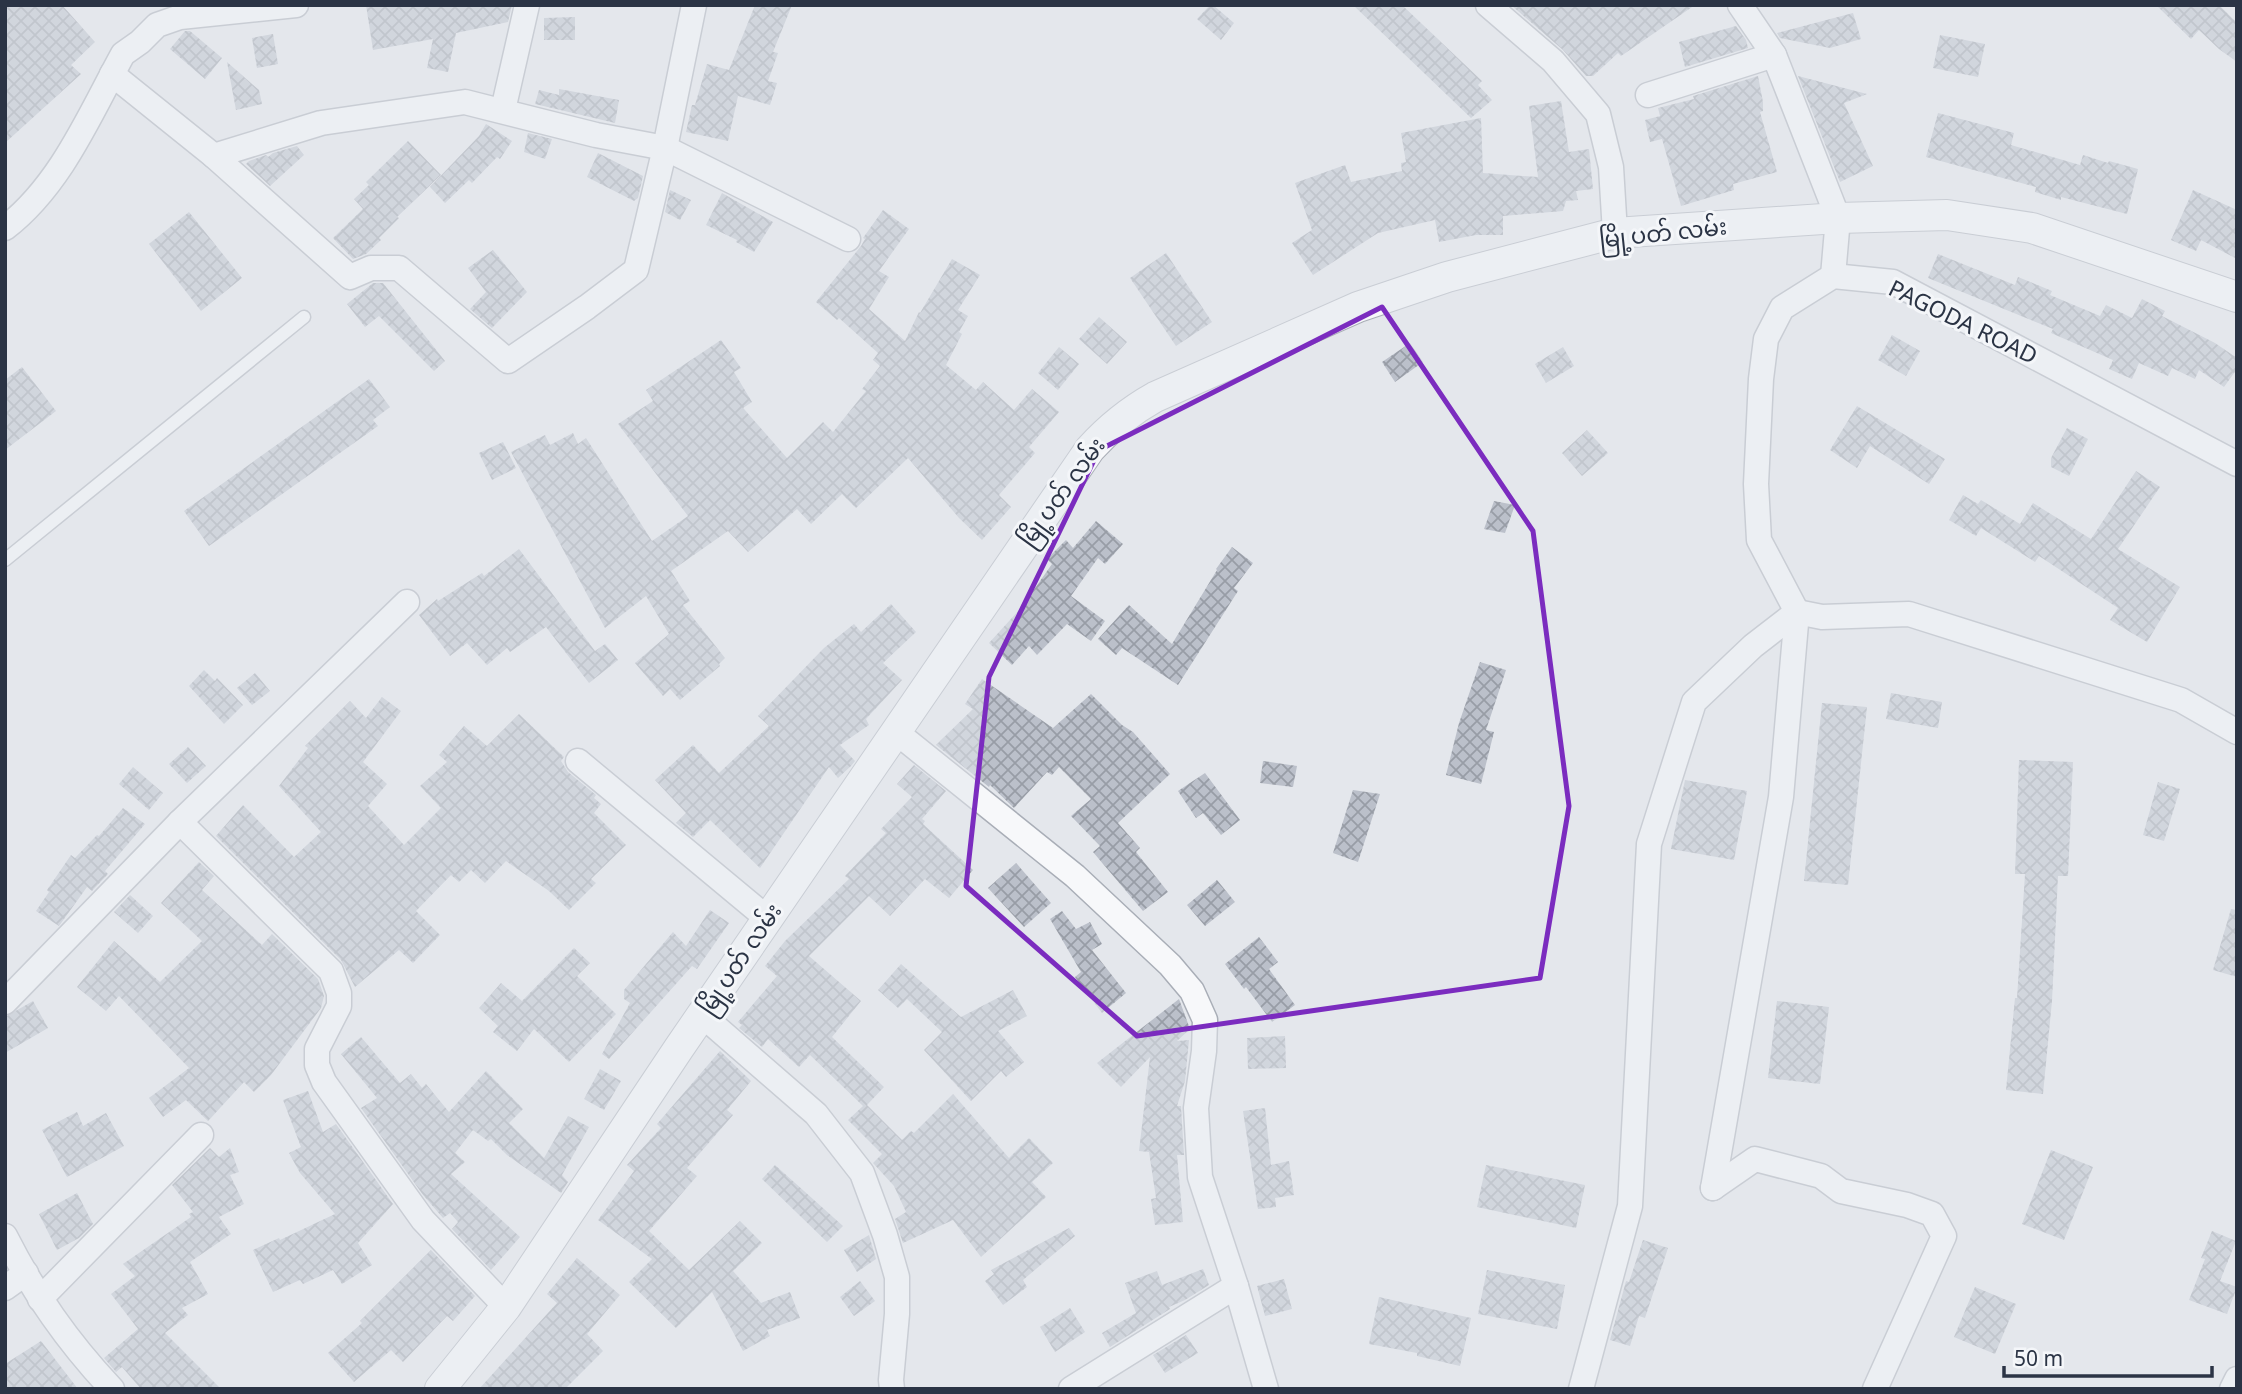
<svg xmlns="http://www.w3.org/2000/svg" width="2242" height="1394" viewBox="0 0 2242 1394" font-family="'Noto Sans','Noto Sans Myanmar',sans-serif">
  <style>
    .building { fill: url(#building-cross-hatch) }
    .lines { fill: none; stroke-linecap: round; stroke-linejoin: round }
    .service-casing { stroke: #a9aeb7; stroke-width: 15 }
    .minor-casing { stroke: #a9aeb7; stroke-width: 27 }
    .tertiary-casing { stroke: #a9aeb7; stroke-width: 32 }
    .service { stroke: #f7f8fa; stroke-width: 12 }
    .minor { stroke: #f7f8fa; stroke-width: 24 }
    .tertiary { stroke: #f7f8fa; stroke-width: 30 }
    .marked { fill: none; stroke: #7b2cbf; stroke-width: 5; stroke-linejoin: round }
    .labels { text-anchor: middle; stroke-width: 6; stroke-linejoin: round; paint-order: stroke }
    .street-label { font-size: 23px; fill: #2b3445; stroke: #f4f6f9 }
  </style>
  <defs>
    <pattern id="building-cross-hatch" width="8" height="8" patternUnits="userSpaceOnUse" patternTransform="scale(1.75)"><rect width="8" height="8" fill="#bbc0ca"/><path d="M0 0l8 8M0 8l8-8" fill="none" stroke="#989da6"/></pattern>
  </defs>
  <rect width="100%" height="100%" fill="#e4e7ec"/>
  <g class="building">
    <polygon points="5,5 62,5 95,42 71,65 81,74 5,143"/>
    <polygon points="366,5 512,5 508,22 456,33 448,72 427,68 433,39 373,50"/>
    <polygon points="755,5 792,5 773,52 778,53 768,81 777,83 770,105 738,96 728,141 686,132 692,105 695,105 707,64 729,70"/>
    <polygon points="1210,5 1213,5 1234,23 1221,40 1197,19"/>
    <polygon points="1353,5 1402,5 1482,81 1478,85 1492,100 1471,118"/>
    <polygon points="1511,5 1695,5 1621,56 1618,53 1593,76 1586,76 1563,50"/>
    <polygon points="2156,5 2223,5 2221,7 2237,23 2237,62 2219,49 2199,30 2191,39"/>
    <polygon points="1853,13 1861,39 1830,48 1780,38 1777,33"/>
    <polygon points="575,17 575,40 544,40 544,18"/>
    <polygon points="1736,26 1746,40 1748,48 1685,67 1679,42"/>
    <polygon points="185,31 190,31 222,58 205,79 170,49"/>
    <polygon points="273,34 278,64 257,68 252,38"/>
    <polygon points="1940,35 1985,44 1978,77 1933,68"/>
    <polygon points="227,62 259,90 262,104 236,110"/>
    <polygon points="1758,76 1763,102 1763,111 1760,112 1777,172 1733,184 1734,190 1681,206 1662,139 1650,142 1645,120 1660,116 1658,108 1694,99 1693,96"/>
    <polygon points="1798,76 1867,94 1844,103 1873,166 1840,182"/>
    <polygon points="559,89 619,100 615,123 535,104 539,90 559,95"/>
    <polygon points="1561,101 1569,152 1589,149 1593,189 1576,191 1578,200 1566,201 1563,211 1503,216 1503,235 1476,235 1439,242 1435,220 1378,233 1313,275 1292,243 1312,230 1295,183 1345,165 1351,182 1402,171 1401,163 1406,162 1401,133 1481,118 1483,173 1538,177 1529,106"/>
    <polygon points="1938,113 2014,133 2011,145 2080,165 2083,155 2108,163 2109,161 2138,169 2127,214 2061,197 2061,200 2035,192 2036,187 1926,157"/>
    <polygon points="486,124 512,141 500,159 497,157 472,183 469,180 445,203 430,187 479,136"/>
    <polygon points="528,133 552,139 545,159 524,152"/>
    <polygon points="408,141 441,175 397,217 399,218 379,238 381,240 366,254 353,259 333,238 363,209 354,199 369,185 366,182"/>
    <polygon points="297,146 304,155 270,186 246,164 249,161 266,155 268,157 273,153"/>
    <polygon points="598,153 643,176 638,198 634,201 587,177"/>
    <polygon points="670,190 691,200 680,220 665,212"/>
    <polygon points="2193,190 2237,210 2237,259 2201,240 2196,251 2171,240"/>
    <polygon points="722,193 773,222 754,252 736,242 737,240 706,225"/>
    <polygon points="883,210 909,229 879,271 889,277 869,309 905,341 919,312 920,313 952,259 980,275 958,310 968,316 959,332 962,334 946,365 976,390 983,382 1014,410 1032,389 1059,412 1029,447 1035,453 999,495 1011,507 982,540 959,518 908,458 856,508 842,494 811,524 797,509 748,552 728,531 671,571 690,601 683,605 725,658 719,664 720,666 680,700 670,689 663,696 635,663 669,634 646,596 605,628 511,452 545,435 550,445 573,433 578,444 586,438 652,541 688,516 618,424 653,401 646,390 721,340 741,368 734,372 752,402 743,408 787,458 823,422 833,432 866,391 862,389 880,366 873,360 878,353 839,318 837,320 816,302 861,246 865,239 863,238"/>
    <polygon points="189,212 242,278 201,311 149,244"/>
    <polygon points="493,250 527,292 492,328 470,309 486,292 468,268"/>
    <polygon points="1166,253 1212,322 1176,346 1130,278"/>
    <polygon points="1938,254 2015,285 2018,277 2052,291 2050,295 2100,316 2106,305 2132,318 2142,299 2165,311 2162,316 2215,343 2237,358 2237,369 2224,387 2199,370 2195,379 2172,368 2168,376 2139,363 2132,379 2109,369 2113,360 2051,333 2053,329 1928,278"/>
    <polygon points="373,283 383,283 445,361 434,371 379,316 365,327 347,304"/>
    <polygon points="1099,317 1127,342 1107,364 1079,339"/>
    <polygon points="1892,335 1920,351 1906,376 1878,360"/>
    <polygon points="1410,343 1423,362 1395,382 1382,362"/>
    <polygon points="1059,347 1079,364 1058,390 1038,373"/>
    <polygon points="1563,347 1574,366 1546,383 1535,364"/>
    <polygon points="22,367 56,411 5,450 5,380"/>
    <polygon points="369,379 390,407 373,420 378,426 209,546 184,511"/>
    <polygon points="1857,406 1945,459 1929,484 1870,446 1857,468 1830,450"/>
    <polygon points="2067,428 2088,439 2069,476 2051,467 2051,458"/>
    <polygon points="1587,430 1608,453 1582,476 1562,453"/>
    <polygon points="503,442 516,468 492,480 479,453"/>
    <polygon points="2136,471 2160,487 2118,549 2180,587 2147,642 2110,620 2118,608 2039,556 2035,562 1981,528 1976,536 1949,520 1963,495 1978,504 1981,500 2020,524 2033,503 2091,539"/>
    <polygon points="1494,501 1515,505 1505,533 1484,529"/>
    <polygon points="1096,521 1123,544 1105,564 1098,558 1071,596 1105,621 1091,641 1067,624 1037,655 1029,646 1012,665 989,643 1021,608 1052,564 1047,559 1066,540 1073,548"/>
    <polygon points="1232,547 1253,563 1234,588 1238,591 1178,685 1122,648 1116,655 1098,639 1129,605 1172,644 1217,570 1216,569"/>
    <polygon points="519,549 595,651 605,644 618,660 589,683 546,627 510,652 507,648 487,665 467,643 450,656 419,615 437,599 438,601 482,573 484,576"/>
    <polygon points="891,604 916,632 883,663 902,680 866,719 869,725 840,745 855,761 851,766 838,778 829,767 760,868 710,820 693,837 676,823 686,813 655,780 693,745 719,773 769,726 758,716 824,648 854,624 861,632"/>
    <polygon points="1480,662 1506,670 1486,730 1494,732 1481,784 1446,775 1459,723"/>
    <polygon points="204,670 215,681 217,678 243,705 224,724 189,686"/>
    <polygon points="255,673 270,691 252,705 237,688"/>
    <polygon points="982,679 1053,728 1091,694 1122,725 1133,732 1170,774 1118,823 1140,848 1136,852 1168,892 1143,911 1093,852 1100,846 1071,816 1091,799 1059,767 1052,775 1047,772 1014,808 990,785 989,787 936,745 973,709 965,704"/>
    <polygon points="1891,693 1942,702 1938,728 1886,719"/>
    <polygon points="382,697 401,711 363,762 387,784 368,806 404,845 441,808 420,786 447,762 439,755 464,726 487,746 519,714 564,757 561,761 568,772 596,795 594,798 601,804 594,813 626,845 591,879 596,883 569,910 549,891 506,861 485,883 471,870 459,882 451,875 416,911 440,935 413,963 399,950 355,987 341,960 216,836 243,805 294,857 321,832 279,786 308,748 305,746 350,701 366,718"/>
    <polygon points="1822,703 1867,707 1848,885 1804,881"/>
    <polygon points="188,747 206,766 187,783 169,764"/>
    <polygon points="2019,760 2073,762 2068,876 2058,876 2052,1001 2043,1094 2006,1090 2015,998 2017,998 2025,874 2015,874"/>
    <polygon points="1263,761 1297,766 1293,787 1260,783"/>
    <polygon points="914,765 946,791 922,819 925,821 923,824 973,870 949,898 925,879 890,916 869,896 809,956 861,1001 832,1037 884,1087 867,1105 902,1140 911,1131 914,1133 953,1094 1009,1158 1029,1138 1053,1163 1032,1182 1046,1197 981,1257 953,1220 903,1243 895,1219 906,1212 894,1186 873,1163 882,1154 848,1120 863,1106 810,1055 799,1067 768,1039 762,1047 739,1028 742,1025 738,1022 777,976 765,966 785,941 849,879 845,876 886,833 881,829 912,797 897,784"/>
    <polygon points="133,767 163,793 149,810 119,784"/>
    <polygon points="1205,773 1240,820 1221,835 1203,813 1196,818 1178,791"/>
    <polygon points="1685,780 1747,791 1734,860 1671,849"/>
    <polygon points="2158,782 2180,789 2164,841 2143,835"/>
    <polygon points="1353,790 1380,794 1358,862 1333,853"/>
    <polygon points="123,808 145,824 105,871 108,874 92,891 87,887 59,926 36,911 49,892 47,890 71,855 75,858 97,835 99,836"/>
    <polygon points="199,862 214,876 202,890 262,945 272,934 318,979 324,996 321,1008 271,1075 254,1092 244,1082 208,1121 186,1100 163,1117 149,1098 189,1068 119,996 106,1011 77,987 114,941 160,982 202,941 161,903"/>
    <polygon points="1016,863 1051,903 1024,927 988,888"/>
    <polygon points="1217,880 1235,902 1205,926 1187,905"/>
    <polygon points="130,895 153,916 138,933 114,912"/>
    <polygon points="2231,909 2237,910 2237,977 2213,970"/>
    <polygon points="710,910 729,923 697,969 692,966 609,1059 602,1054 630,1003 624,999 624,990 673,932 686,946"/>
    <polygon points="1062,911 1076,929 1090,922 1102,944 1092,950 1126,993 1102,1013 1075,977 1081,972 1050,919"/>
    <polygon points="1259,937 1278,962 1269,969 1295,1005 1272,1022 1246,987 1244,989 1225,964"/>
    <polygon points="574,948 590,963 577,976 616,1014 569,1062 534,1029 517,1051 493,1032 498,1026 479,1008 501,983 522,1001"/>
    <polygon points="901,964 961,1017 1013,990 1027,1016 998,1031 1024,1062 1006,1077 1001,1071 971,1101 924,1050 942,1032 907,999 898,1008 878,990"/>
    <polygon points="1179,999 1190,1029 1177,1041 1189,1040 1185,1081 1177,1106 1181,1106 1184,1155 1177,1155 1183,1222 1155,1225 1151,1199 1156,1198 1149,1152 1139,1151 1150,1057 1121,1087 1097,1063"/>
    <polygon points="33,1001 48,1028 5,1053 5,1017"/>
    <polygon points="1777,1001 1829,1007 1820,1084 1768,1078"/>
    <polygon points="1285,1036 1286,1068 1248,1069 1247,1038"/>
    <polygon points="361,1037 400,1083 411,1074 422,1088 426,1084 449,1112 486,1071 523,1109 509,1123 544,1158 568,1116 589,1127 562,1175 568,1182 561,1193 507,1155 491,1139 488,1141 473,1130 455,1153 465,1162 451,1174 520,1237 491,1270 452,1229 458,1222 450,1213 443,1218 423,1195 361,1108 377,1098 341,1054"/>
    <polygon points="720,1051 751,1081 727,1110 733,1115 687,1168 697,1176 649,1231 689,1270 740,1221 762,1243 733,1271 761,1303 790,1292 800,1318 767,1330 770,1336 743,1351 712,1292 676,1328 629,1282 652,1259 598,1220 634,1171 627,1165 661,1128 657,1124"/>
    <polygon points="600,1069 621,1081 604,1110 584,1099"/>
    <polygon points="308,1091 323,1132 336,1124 393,1204 358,1243 372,1265 342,1284 333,1270 303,1284 300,1280 273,1292 253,1250 279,1238 280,1240 335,1214 300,1173 289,1153 301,1147 283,1100"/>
    <polygon points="1265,1108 1271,1165 1289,1161 1294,1195 1275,1198 1276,1207 1258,1209 1243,1111"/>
    <polygon points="77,1112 83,1126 106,1113 124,1146 67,1177 42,1130"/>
    <polygon points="210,1148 219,1157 230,1148 239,1172 230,1175 244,1204 219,1217 231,1234 190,1262 208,1294 182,1308 188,1315 165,1333 221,1389 141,1389 122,1367 116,1372 104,1358 138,1329 111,1294 135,1276 123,1264 191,1217 189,1214 193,1212 172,1185"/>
    <polygon points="2051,1150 2093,1167 2064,1240 2022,1224"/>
    <polygon points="775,1165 843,1226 827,1242 762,1179"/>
    <polygon points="1486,1165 1585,1185 1576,1228 1477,1207"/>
    <polygon points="77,1193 93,1224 79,1238 57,1250 39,1214"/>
    <polygon points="1069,1228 1075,1236 1023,1280 1027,1287 1003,1305 985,1281 994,1274 991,1270"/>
    <polygon points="2212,1231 2236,1241 2220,1281 2237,1287 2227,1314 2189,1300 2205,1259 2201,1258"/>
    <polygon points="869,1235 876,1259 857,1272 844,1250"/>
    <polygon points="1643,1240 1668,1248 1645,1318 1639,1316 1630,1346 1610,1340 1626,1281 1629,1282"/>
    <polygon points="431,1250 475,1296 453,1321 447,1316 403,1362 391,1350 354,1382 328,1353 362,1323 360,1321"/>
    <polygon points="577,1258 620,1295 587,1334 603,1351 565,1389 479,1389 557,1303 547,1294"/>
    <polygon points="1203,1269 1209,1285 1185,1300 1169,1307 1170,1309 1110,1347 1102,1333 1136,1313 1125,1283 1157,1271 1162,1285"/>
    <polygon points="1487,1270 1565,1285 1557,1329 1478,1314"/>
    <polygon points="1284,1279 1292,1309 1265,1316 1257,1286"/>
    <polygon points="860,1281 875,1301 854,1316 840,1297"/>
    <polygon points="1975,1287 2016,1304 1995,1354 1954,1337"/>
    <polygon points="1379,1297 1471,1318 1460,1366 1417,1356 1417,1353 1369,1344"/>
    <polygon points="1070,1308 1085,1332 1055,1352 1040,1327"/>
    <polygon points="1186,1335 1198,1353 1165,1373 1153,1355"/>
    <polygon points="41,1341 78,1389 5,1389 5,1364"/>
  </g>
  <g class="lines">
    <defs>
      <polyline id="service" points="5,560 304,317"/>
      <g id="minor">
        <polyline points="1488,5 1553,61 1598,114 1611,167 1615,233"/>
        <polyline points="1740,5 1774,55 1838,218 1833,276"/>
        <polyline points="112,74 214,156 350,277 371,268 399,268 508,361 587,307 636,270 665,148 694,5"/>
        <polyline points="1648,95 1774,55"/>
        <polyline points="503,110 527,5"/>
        <polyline points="214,156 321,123 465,102 596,135 665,148 848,239"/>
        <path d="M5 228C61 185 90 114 123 54L140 42 157 25 180 17 296 5"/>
        <polyline points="896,732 1075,876 1170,965 1192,991 1205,1020 1204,1051 1196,1108 1200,1177 1236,1286 1266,1389"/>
        <polyline points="578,761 768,919"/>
        <polyline points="180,822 331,971 339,993 339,1006 317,1049 317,1065 324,1082 423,1220 506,1307"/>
        <polyline points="5,1002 180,822 407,602"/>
        <polyline points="702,1015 816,1114 862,1173 885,1235 897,1277 897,1314 891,1380 892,1389"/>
        <polyline points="1713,1188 1781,797 1797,612 1759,540 1756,484 1761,379 1766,339 1782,308 1833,276 1893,282 2237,464"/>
        <polyline points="1713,1188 1755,1159 1821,1176 1841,1191 1907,1205 1932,1214 1944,1236 1875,1389"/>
        <path d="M5 1236C35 1295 67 1341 112 1389"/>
        <polyline points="5,1288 26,1273"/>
        <polyline points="40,1299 201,1135"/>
        <polyline points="1071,1389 1236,1286"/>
        <polyline points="1581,1389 1630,1206 1649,844 1694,702 1753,646 1797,612 1822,617 1909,614 2181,700 2237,732"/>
        <polyline points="2232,1389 2237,1379"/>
      </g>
      <path id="tertiary" d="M440 1389 506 1307 679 1048 1090 449C1110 427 1130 411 1155 397L1358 307 1447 277 1615 233 1838 218 1947 215 2032 228 2237 297"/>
    </defs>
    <use href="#service" class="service-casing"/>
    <use href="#minor" class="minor-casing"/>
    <use href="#tertiary" class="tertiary-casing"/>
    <use href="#service" class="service"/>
    <use href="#minor" class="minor"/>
    <use href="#tertiary" class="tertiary"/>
  </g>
  <path d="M0 0H2242V1394H0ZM1382 307 1533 531 1569 806 1540 978 1137 1036 966 886 989 677 1099 450Z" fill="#e4e7ec" fill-opacity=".55" fill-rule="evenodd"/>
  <path class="marked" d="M1382 307 1533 531 1569 806 1540 978 1137 1036 966 886 989 677 1099 450Z"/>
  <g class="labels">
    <g class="street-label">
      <text transform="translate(1663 233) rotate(-6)" y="8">မြို့ပတ် လမ်း</text>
      <text transform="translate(1963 322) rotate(26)" y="8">PAGODA ROAD</text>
      <text transform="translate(1062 492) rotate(-54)" y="8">မြို့ပတ် လမ်း</text>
      <text transform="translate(740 959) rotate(-56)" y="8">မြို့ပတ် လမ်း</text>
    </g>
  </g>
  <rect width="2242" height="1394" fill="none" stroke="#2b3445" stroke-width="14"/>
  <path d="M2004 1366v10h208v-10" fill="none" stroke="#2b3445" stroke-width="3.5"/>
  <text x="2014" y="1366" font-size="21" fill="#2b3445" stroke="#f4f6f9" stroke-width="5" paint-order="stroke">50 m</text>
</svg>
